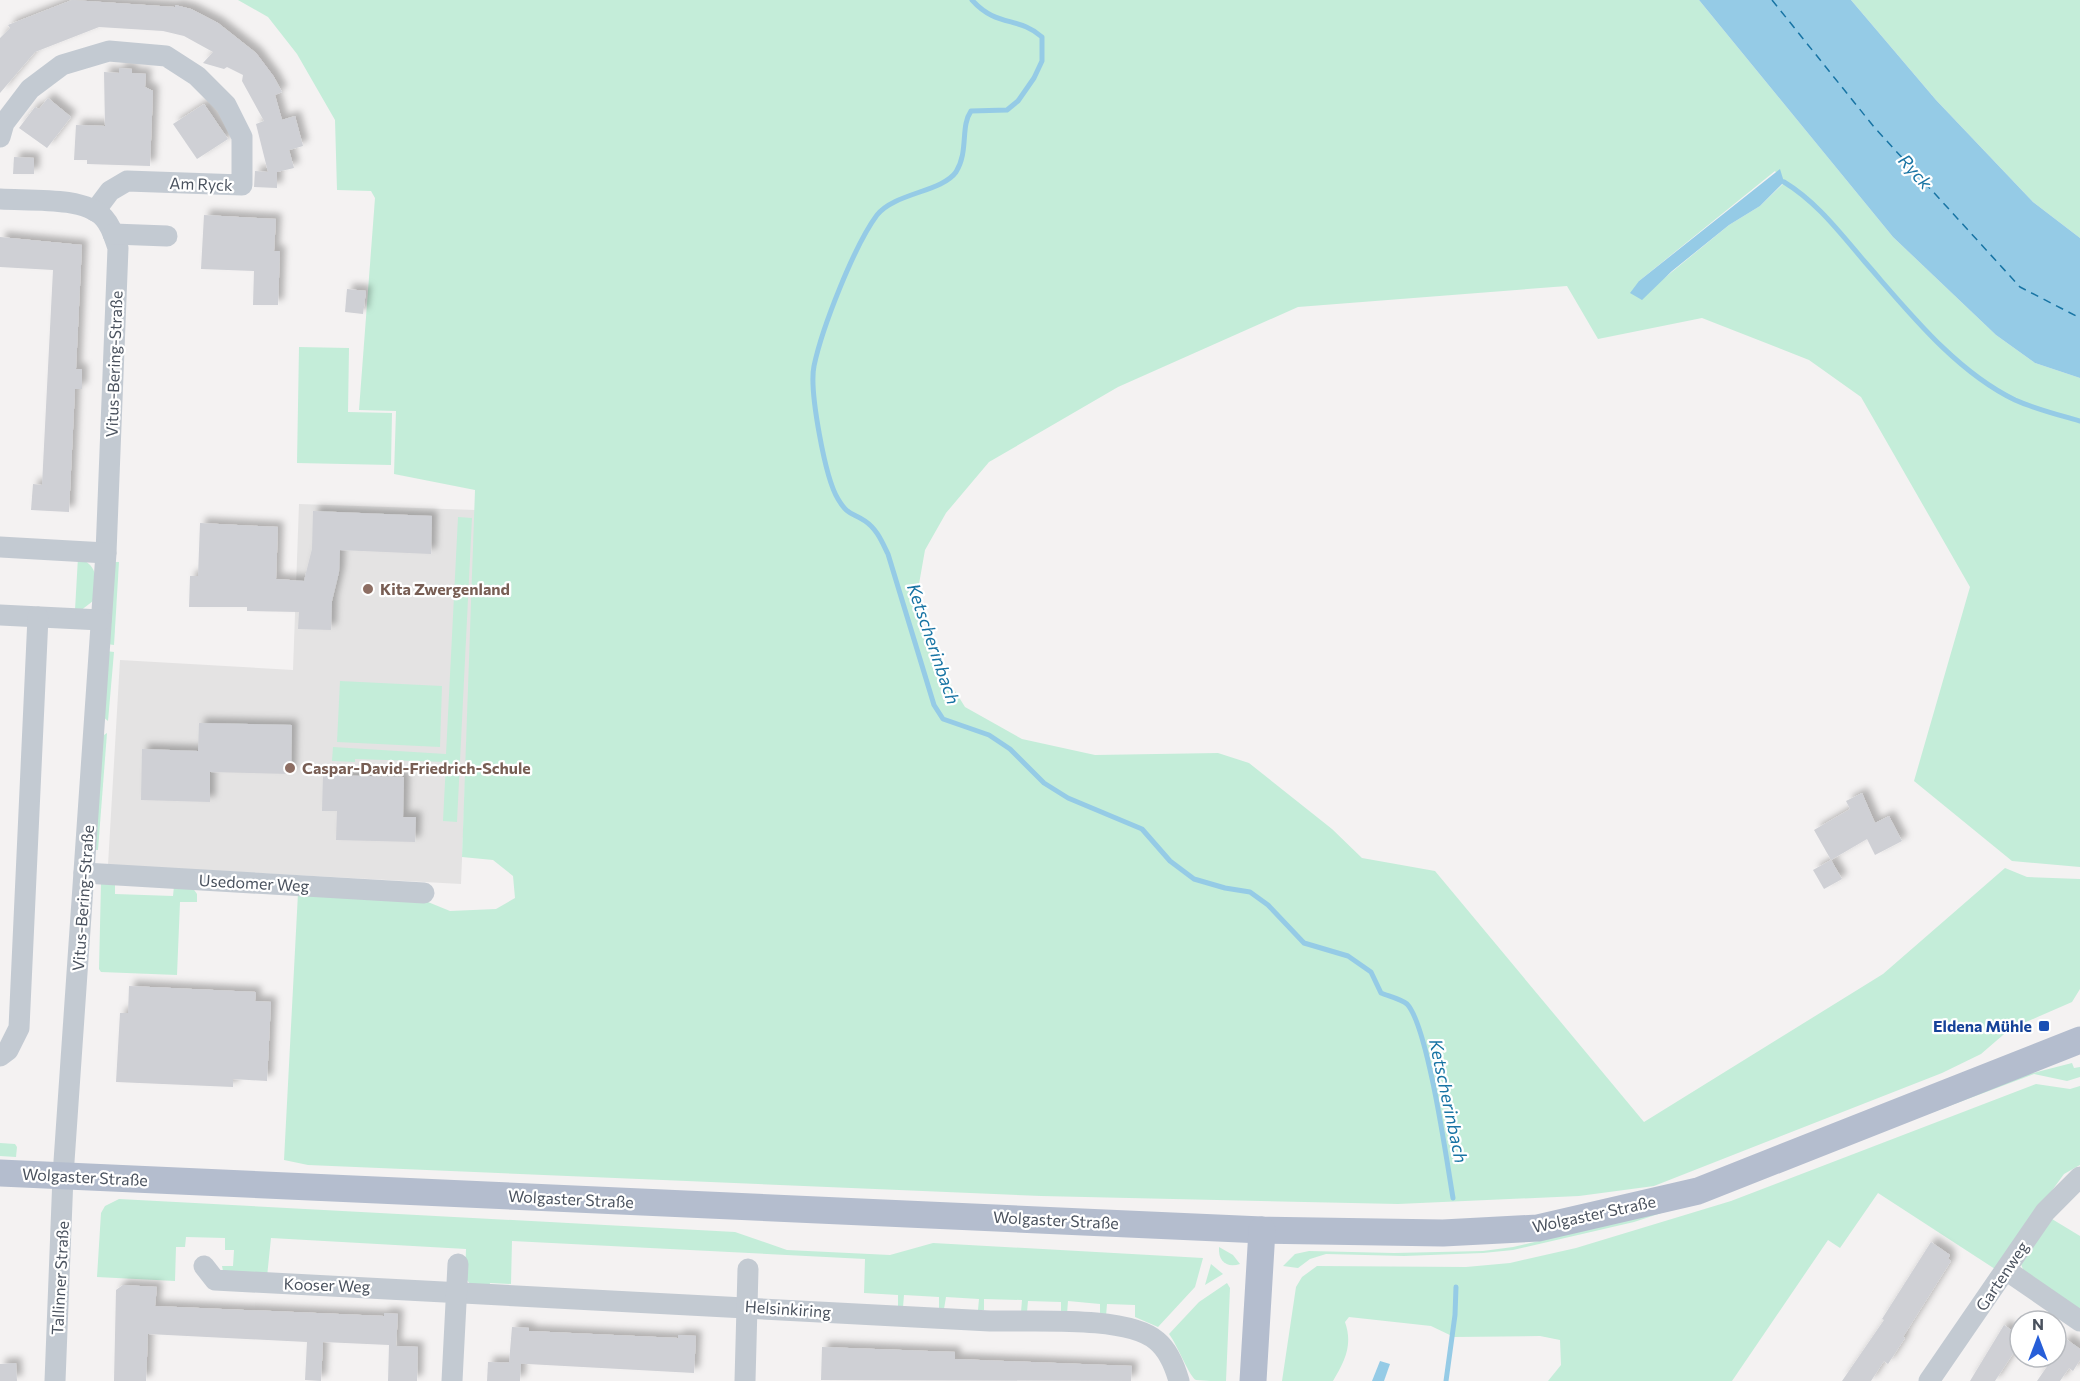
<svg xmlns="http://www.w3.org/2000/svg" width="2080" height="1381" viewBox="0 0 2080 1381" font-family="Commissioner,sans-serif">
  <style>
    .education { fill: #e4e3e3 }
    .green { fill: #c4edd9; fill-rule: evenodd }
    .water { fill: #95cbe6 }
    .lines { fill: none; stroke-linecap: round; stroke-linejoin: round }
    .stream { stroke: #95cbe6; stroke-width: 5 }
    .ferry { stroke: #1874a4; stroke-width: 1.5; stroke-dasharray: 8 6; stroke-linecap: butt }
    .building { fill: #cfd0d5; filter: url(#shadow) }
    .minor { stroke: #c3cad2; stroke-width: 21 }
    .major { stroke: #b4bdce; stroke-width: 27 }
    .education-dot { fill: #8d6e63; stroke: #fff; stroke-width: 2 }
    .transit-dot { fill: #1a4fb4; stroke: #fff; stroke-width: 2 }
    .labels { text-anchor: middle; stroke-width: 4.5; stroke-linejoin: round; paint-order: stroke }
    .street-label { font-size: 16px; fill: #4a525e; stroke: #fff }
    .education-label { font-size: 16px; font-weight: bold; fill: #785e54; stroke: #fff; text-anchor: start }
    .transit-label { font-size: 16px; font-weight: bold; fill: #164399; stroke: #fff; text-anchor: end }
    .water-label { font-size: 18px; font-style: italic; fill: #1874a4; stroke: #fff }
  </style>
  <defs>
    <filter id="shadow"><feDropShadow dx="5.5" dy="-5.5" stdDeviation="3" flood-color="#0004"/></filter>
  </defs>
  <rect width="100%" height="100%" fill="#f4f2f2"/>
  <polygon class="education" points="299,504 476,510 461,884 108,865 120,660 293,670"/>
  <g class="green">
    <path d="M238 0H1699L1893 237 1996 335 2035 363 2080 378V867L2012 861 1914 781 1970 587 1861 397 1809 360 1702 318 1598 339 1567 286 1298 307 1118 387 989 462 946 513 925 550 916 601 930 651 965 707 1022 739 1095 755 1218 753 1249 763 1332 829 1362 858 1435 871 1644 1122 1883 974 2005 868 2027 877 2080 879V989L2072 1002 2010 1029 1981 1054 1942 1073 1654 1186 1579 1196 1398 1204 1041 1196 308 1165 284 1160 298 893 423 900 450 911 496 909 515 898 513 876 493 860 462 857 475 490 394 474 396 411 359 410 375 198 371 191 337 190 335 120 297 54 268 17ZM1775 171 1784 183 1760 206 1729 225 1645 294 1639 281Z"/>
    <polygon points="1851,0 2080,0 2080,238 2033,202 1936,100"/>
    <polygon points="299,347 349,348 348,412 392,413 391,465 297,463"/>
    <polygon points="458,517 472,518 457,822 443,821 446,762 355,759 355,762 332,761 333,747 446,754"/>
    <path d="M78 557C101 568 95 578 93 601L80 611 75 610Z"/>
    <polygon points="112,562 119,562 114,645 107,644"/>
    <polygon points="106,651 114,652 108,721 101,715"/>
    <polygon points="340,681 442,686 440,747 337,742"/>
    <polygon points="107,733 98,850 91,850 101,737"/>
    <polygon points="101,883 115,883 115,894 173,896 174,886 192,887 197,894 197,902 180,902 177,975 101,972 99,969"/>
    <polygon points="2072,1063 2074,1068 2080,1067 2080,1077 2067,1081 2034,1074 1692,1203 1634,1222 1513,1250 1483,1253 1404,1256 1326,1254 1310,1259 1298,1268 1283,1266 1295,1254 1309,1251 1394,1253 1483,1251 1513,1247 1632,1219 2013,1078"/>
    <path d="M2036 1084 2070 1089 2080 1086V1165L2064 1174 1995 1269 1878 1193 1840 1248 1828 1240 1732 1381H1548L1561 1365 1560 1340 1540 1336 1454 1337 1431 1326 1349 1317 1345 1322C1353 1345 1345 1361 1333 1381H1282L1296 1287 1302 1277 1317 1266 1466 1267 1510 1263 1576 1248 1731 1201Z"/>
    <polygon points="0,1143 15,1144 17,1147 16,1157 0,1156"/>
    <polygon points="119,1199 735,1232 787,1250 890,1255 933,1243 1203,1258 1195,1287 1158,1327 1135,1317 1135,1305 1107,1304 1106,1316 1100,1315 1100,1304 1068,1301 1067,1314 1061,1314 1061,1302 1028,1301 1027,1312 1021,1312 1022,1300 984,1299 984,1310 978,1310 979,1299 946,1297 944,1309 939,1308 939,1297 904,1295 903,1307 898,1307 898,1295 864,1293 865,1259 512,1241 511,1284 490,1283 489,1289 472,1286 465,1278 466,1249 271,1238 267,1277 223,1271 222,1266 233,1266 234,1250 225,1250 225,1238 186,1237 185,1247 176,1247 175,1281 97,1277 101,1213 105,1206"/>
    <polygon points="2047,1216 2080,1236 2080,1310 2024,1272 2021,1264"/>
    <path d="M1219 1247 1233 1255 1240 1264C1227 1268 1218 1262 1219 1247Z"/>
    <polygon points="1211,1264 1223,1274 1205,1285"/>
    <path d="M1227 1283 1230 1288 1226 1381C1218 1381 1204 1381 1196 1380 1190 1378 1177 1344 1169 1334L1199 1302Z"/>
  </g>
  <g class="water">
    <polygon points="1699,0 1851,0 1936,100 2033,202 2080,238 2080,378 2035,363 1996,335 1893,237"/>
    <polygon points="1780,169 1784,182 1760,206 1729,225 1672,271 1642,300 1630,293 1639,281"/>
    <polygon points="1380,1361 1390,1364 1384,1381 1372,1381"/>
  </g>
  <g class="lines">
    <g class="stream">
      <path d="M972 0C997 28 1019 16 1042 37V61L1034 78 1018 101 1007 110 971 111C960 127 969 151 956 172 942 192 894 193 877 215 854 246 822 328 814 366 809 390 825 478 838 499 848 516 852 512 865 521 877 529 882 542 888 554L934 705 943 719 989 735 1010 749 1044 783 1068 798 1142 829 1170 861 1194 879 1225 888 1250 892 1268 905 1304 943 1348 956 1371 972 1381 993C1388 996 1401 999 1407 1004 1428 1026 1447 1163 1453 1198"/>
      <path d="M1784 182C1817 202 1840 233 1865 262 1908 311 1955 371 2015 400 2035 409 2059 415 2080 421"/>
      <polyline points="1446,1381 1455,1315 1456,1287"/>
    </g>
    <polyline class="ferry" points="1772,0 1874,127 2020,287 2080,318"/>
  </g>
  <g class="building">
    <polygon points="72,0 175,7 175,5 191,9 218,23 256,53 274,77 282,92 275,95 282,120 295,116 303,146 289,150 294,168 277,172 277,188 254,187 255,171 268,172 256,124 264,121 242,81 243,75 227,67 224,69 203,63 213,52 184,36 163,31 99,27 35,52 0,93 0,38 10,28 8,25"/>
    <polygon points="119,68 132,69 132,73 146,74 145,87 153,91 150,166 87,164 87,160 74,160 76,125 105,126 104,72 119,73"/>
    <polygon points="48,98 71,117 47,148 19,128 35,107 39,109"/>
    <polygon points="204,104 228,139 197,159 173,124"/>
    <polygon points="14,157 34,158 34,174 13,174"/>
    <polygon points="204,215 276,219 274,251 280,251 278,305 253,305 254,271 201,269"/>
    <polygon points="0,237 82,245 76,369 82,369 82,389 75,389 69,512 31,510 33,484 42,485 53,270 0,267"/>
    <polygon points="347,289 366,291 363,314 345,312"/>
    <polygon points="313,511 432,516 431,554 340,550 339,572 332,601 331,630 298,629 299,612 247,611 247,607 189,607 190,576 198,576 200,523 278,527 276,579 304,581 312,549"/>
    <polygon points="199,723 292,725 291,774 210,772 210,802 141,800 142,749 198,751"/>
    <polygon points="323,775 404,777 403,817 416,817 415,842 336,840 337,811 322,811"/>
    <polygon points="1862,793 1875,823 1889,816 1902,841 1875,855 1867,839 1831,860 1814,830 1850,809 1846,801"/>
    <polygon points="1831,860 1842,879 1824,889 1813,870"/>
    <polygon points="129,986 256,992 255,1001 271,1002 267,1081 233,1079 233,1087 116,1082 120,1013 128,1013"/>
    <polygon points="1931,1242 1950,1255 1948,1259 1951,1261 1903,1337 1905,1338 1888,1364 1884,1361 1871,1381 1842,1381 1884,1320 1882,1319"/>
    <polygon points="123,1285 157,1287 155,1306 384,1316 384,1313 398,1314 396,1346 418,1347 417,1381 388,1381 389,1345 323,1342 321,1381 305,1380 307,1342 148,1334 146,1381 114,1381 116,1290"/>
    <polygon points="2004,1325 2020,1336 2020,1343 1995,1381 1970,1381"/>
    <polygon points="512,1327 529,1328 529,1331 678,1338 678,1335 696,1336 694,1373 509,1363"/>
    <polygon points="2066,1339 2080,1349 2080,1360 2073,1371 2069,1368 2060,1381 2037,1381"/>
    <polygon points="822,1347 955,1352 955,1359 1132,1366 1131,1381 821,1380"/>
    <polygon points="488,1362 521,1363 520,1381 487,1381"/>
    <polygon points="16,1363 17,1381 0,1381 0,1364"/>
  </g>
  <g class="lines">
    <g class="minor">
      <polyline points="0,137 4,123 30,89 62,65 109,51 166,56 197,76 226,105 242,137 242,185 127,181 110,191 95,211"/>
      <path d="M0 199C29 201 84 196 104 218 112 227 114 237 118 248L106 553 63 1176 55 1381"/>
      <polyline points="113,234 167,236"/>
      <polyline points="0,547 106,553"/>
      <polyline points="0,615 101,620"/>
      <polyline points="84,873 424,893"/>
      <polyline points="0,1056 8,1050 19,1028 38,617"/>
      <path d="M204 1266 215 1280 990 1321C1030 1322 1128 1315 1157 1341 1169 1351 1175 1367 1179 1381"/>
      <polyline points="2006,1270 2080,1321"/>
      <polyline points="452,1381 458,1264"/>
      <polyline points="745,1381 748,1269"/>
      <polyline points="1929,1381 2045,1212 2080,1177"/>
    </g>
    <g class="major">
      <polyline points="0,1173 1262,1230 1443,1233 1538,1228 1698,1191 2080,1040"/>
      <polyline points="1253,1381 1262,1230"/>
    </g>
  </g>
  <g class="education-dot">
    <circle cx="368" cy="589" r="6"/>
    <circle cx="290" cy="768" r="6"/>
  </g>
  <rect class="transit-dot" x="2038" y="1020" width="12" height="12" rx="3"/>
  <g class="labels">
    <g class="street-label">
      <text transform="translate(201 184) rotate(2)" y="6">Am Ryck</text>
      <text transform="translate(114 364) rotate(-88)" y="6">Vitus-Bering-Straße</text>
      <text transform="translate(254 883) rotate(3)" y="6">Usedomer Weg</text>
      <text transform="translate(83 898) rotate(-86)" y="6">Vitus-Bering-Straße</text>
      <text transform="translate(85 1177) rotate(3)" y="6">Wolgaster Straße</text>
      <text transform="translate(571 1199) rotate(3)" y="6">Wolgaster Straße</text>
      <text transform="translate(1594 1214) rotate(-12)" y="6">Wolgaster Straße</text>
      <text transform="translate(1056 1220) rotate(3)" y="6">Wolgaster Straße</text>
      <text transform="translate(2002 1276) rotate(-56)" y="6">Gartenweg</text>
      <text transform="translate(60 1278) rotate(-87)" y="6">Tallinner Straße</text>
      <text transform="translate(327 1285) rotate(2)" y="6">Kooser Weg</text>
      <text transform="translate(788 1309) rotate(4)" y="6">Helsinkiring</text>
    </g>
    <g class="education-label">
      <text x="380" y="595">Kita Zwergenland</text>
      <text x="302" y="774">Caspar-David-Friedrich-Schule</text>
    </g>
    <g class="transit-label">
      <text x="2032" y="1032">Eldena Mühle</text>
    </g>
    <g class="water-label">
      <text transform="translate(1915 172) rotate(48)" y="6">Ryck</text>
      <text transform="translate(933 644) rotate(71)" y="6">Ketscherinbach</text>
      <text transform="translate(1448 1101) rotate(78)" y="6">Ketscherinbach</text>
    </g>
  </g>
  <g transform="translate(2038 1339)"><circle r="28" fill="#ffffff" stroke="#b7babf" stroke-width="1.5"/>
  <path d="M0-4.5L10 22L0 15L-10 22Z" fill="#275ed8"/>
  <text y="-9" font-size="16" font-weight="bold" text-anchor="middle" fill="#4a525e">N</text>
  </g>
</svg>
